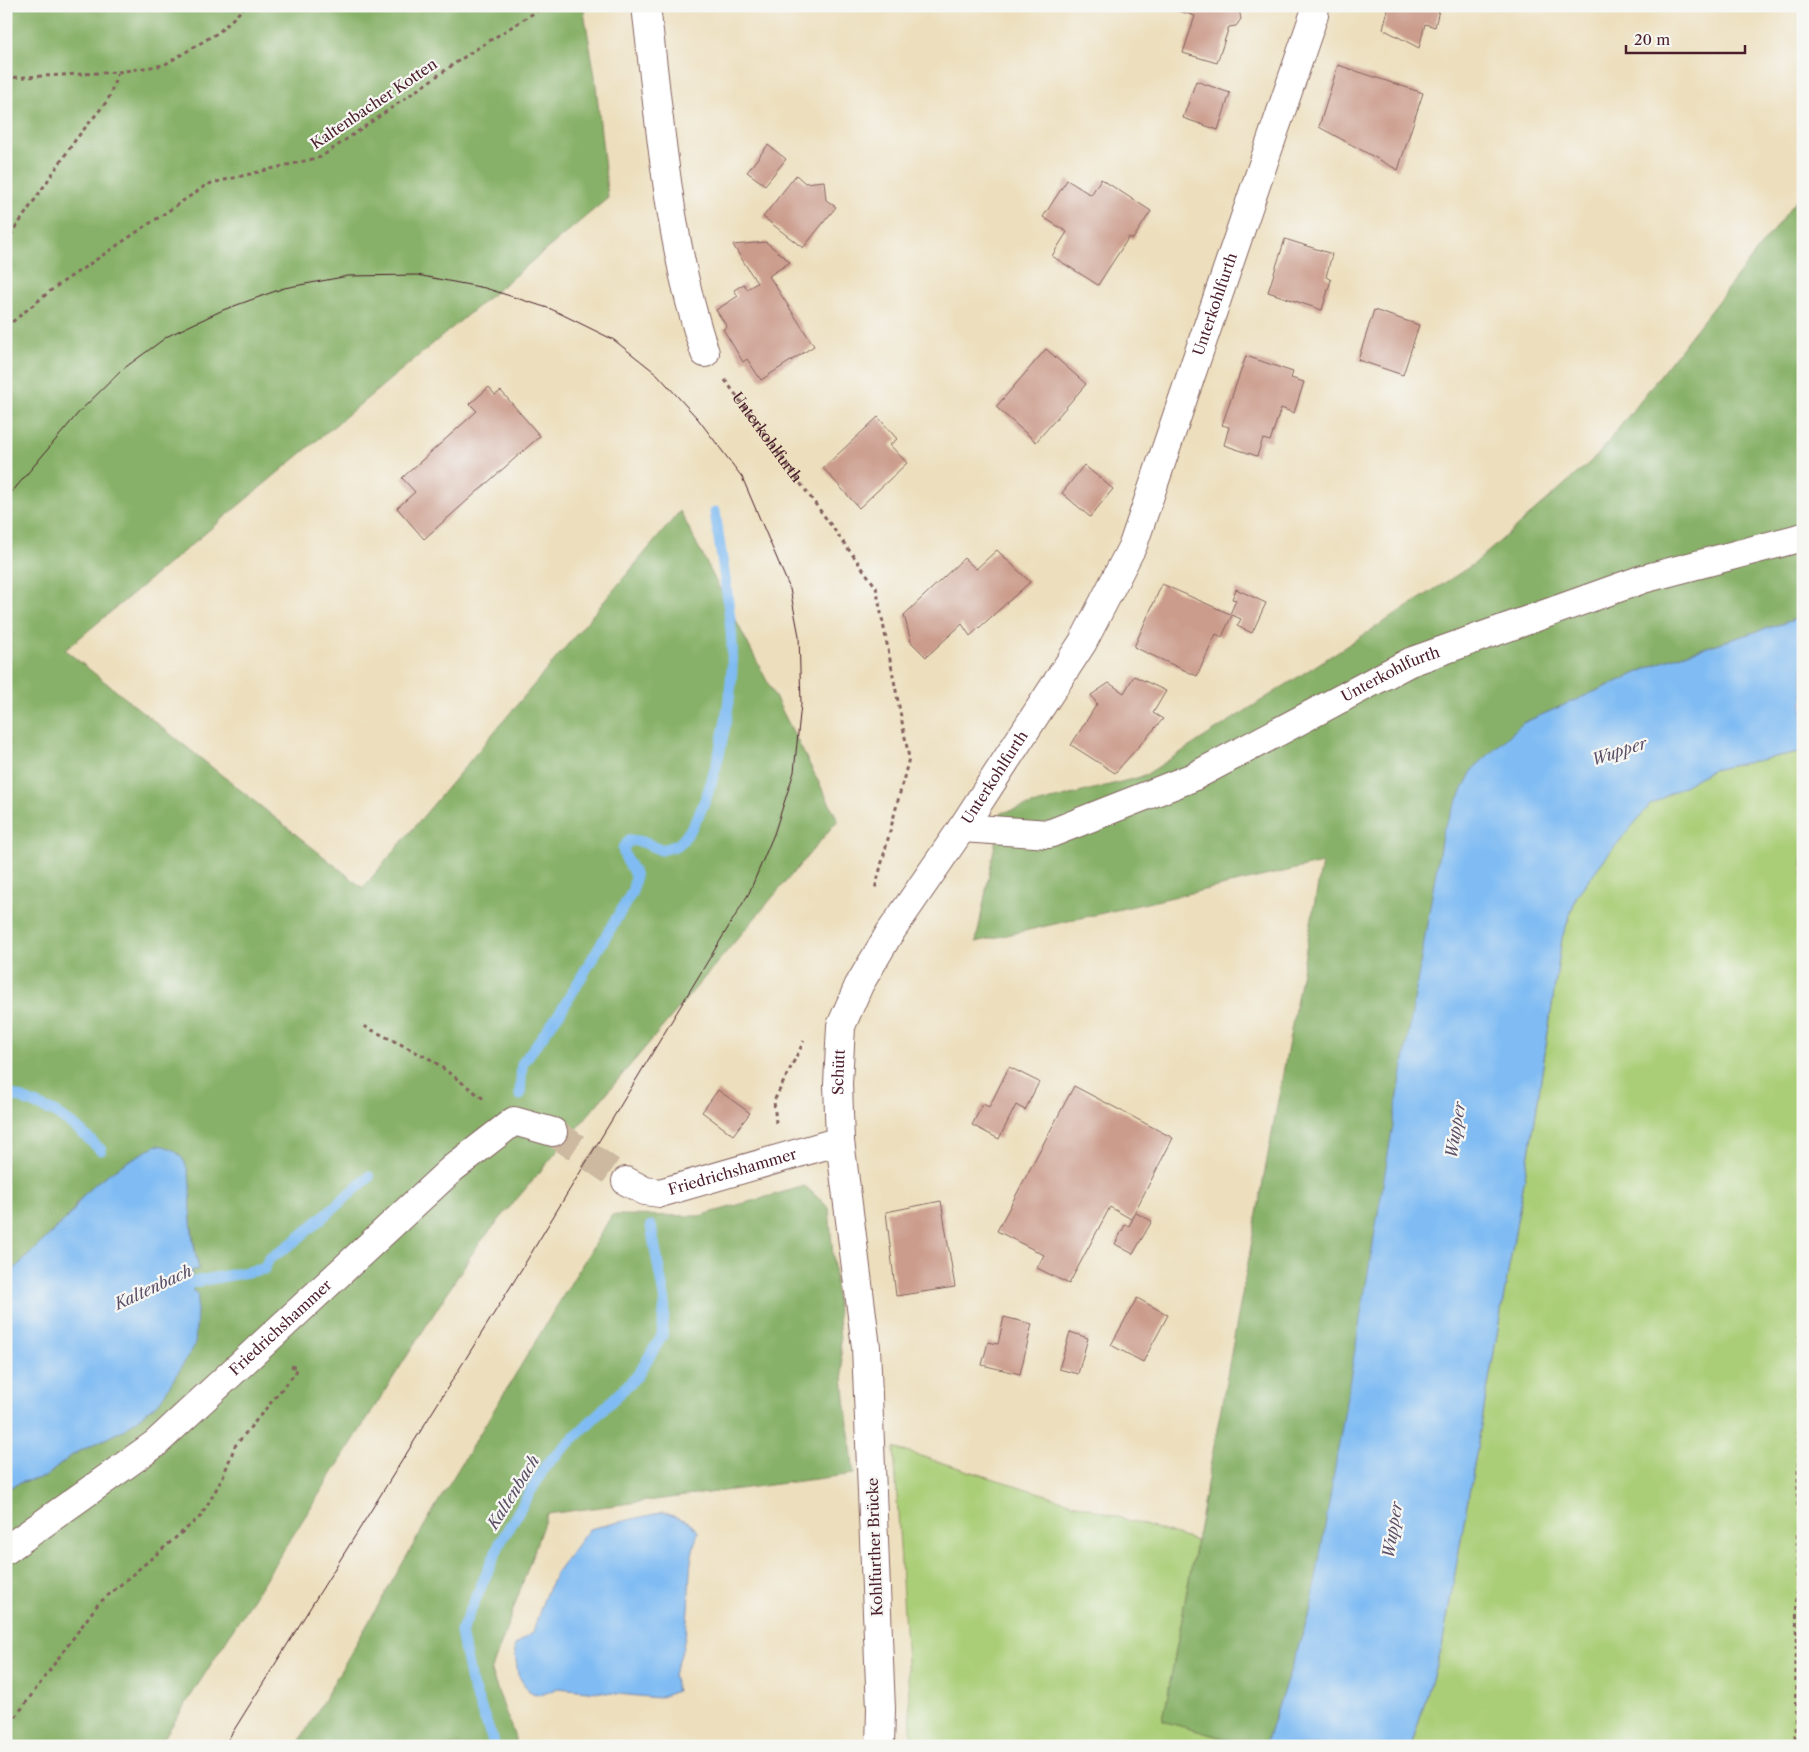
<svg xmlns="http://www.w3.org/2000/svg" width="1809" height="1752" viewBox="0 0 1809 1752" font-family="'Libre Caslon Text',serif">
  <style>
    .green { fill: #aace77; stroke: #7a7651 }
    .forest { fill: #87b168; stroke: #68684a }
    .water { fill: #80bcf3; stroke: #656e8f }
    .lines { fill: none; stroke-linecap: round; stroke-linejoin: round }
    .stream { stroke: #80bcf3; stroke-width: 11 }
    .building { fill: #cb9b8b }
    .minor-tunnel { stroke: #ccb9a0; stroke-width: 28; stroke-dasharray: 28 14; stroke-linecap: butt }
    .minor-casing { stroke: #83625e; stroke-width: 30 }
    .path { stroke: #83625e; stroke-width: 3; stroke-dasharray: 4 4; stroke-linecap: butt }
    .minor { stroke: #fff; stroke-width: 28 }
    .tram { stroke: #4a1f2b; stroke-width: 1 }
    .labels { text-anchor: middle; stroke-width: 4.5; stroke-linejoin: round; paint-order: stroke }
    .street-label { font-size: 15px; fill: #4a1f2b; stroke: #f6f6f2 }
    .water-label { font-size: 16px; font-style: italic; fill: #5a4e67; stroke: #f6f6f2 }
  </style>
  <rect width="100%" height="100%" fill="#f6f6f2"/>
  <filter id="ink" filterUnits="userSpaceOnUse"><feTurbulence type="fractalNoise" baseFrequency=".02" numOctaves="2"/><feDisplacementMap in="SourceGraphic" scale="10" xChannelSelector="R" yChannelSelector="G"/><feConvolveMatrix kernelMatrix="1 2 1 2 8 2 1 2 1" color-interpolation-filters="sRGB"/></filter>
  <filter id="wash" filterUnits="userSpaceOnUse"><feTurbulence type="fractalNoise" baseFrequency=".0096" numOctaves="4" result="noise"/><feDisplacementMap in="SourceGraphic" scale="20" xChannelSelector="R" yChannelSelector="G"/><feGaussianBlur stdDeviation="1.12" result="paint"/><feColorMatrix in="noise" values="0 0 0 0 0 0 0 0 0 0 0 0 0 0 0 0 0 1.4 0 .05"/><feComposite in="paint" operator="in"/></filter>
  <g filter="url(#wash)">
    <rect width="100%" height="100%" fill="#eddfbd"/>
    <g class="green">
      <polygon points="1803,751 1803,1746 1411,1746 1442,1647 1535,1119 1562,938 1577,895 1606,857 1649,805 1712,770"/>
      <polygon points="894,1448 1196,1541 1163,1721 1250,1746 912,1746"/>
    </g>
    <g class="forest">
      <polygon points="6,6 583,6 595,76 608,198 65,650 363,888 680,511 838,820 477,1246 159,1746 6,1746 6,1489 22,1482 45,1477 72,1455 125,1429 193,1291 191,1271 198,1269 191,1222 188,1170 117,1169 76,1203 73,1212 6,1277"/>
      <polygon points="1803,192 1803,617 1669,659 1523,723 1311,1609 1265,1746 1250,1746 1163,1721 1322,863 976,942 1001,813 1144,776 1474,564 1597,456"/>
      <polygon points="805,1186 829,1208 845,1399 854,1474 547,1514 491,1672 518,1746 297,1746 434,1509 612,1215 699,1216"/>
    </g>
    <g class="water">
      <polygon points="1803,617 1803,751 1712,770 1650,805 1606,857 1577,895 1562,938 1535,1119 1442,1647 1411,1746 1265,1746 1311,1609 1443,830 1473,769 1523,723 1669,659"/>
      <path d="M157 1145C196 1149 190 1190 191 1220 192 1236 195 1253 199 1269L191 1271 193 1291 198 1294 195 1345 160 1401 125 1429 72 1455 45 1477 22 1482 6 1489V1277L73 1212C84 1183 131 1160 157 1145Z"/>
      <path d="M663 1512 687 1521 698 1531C696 1541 692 1551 691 1561 687 1598 691 1640 673 1674L677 1691 658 1698 558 1688 541 1695 529 1692 518 1675 514 1646 533 1632 544 1598 556 1573 589 1529Z"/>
    </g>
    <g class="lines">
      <g class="stream">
        <polyline points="6,1092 54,1112 77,1128 101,1150"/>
        <path d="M520 1095 522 1064 561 1011 631 894C642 867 626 870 623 848L630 840 643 842 661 850C667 848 675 847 679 844 715 809 735 693 732 645 730 601 721 556 715 512"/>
        <polyline points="181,1289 193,1282 264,1269 269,1259 295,1241 369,1177"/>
        <polyline points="495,1746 471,1682 461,1632 500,1543 546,1465 637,1376 662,1336 665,1302 651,1226"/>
      </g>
    </g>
    <g id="blocks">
      <g class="building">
        <polygon points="1174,6 1233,6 1239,9 1241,19 1236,26 1229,27 1217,63 1183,53 1195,16 1173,9"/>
        <polygon points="1389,6 1440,6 1435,27 1425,24 1419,48 1383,29"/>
        <polygon points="1338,65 1423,93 1398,170 1319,127"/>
        <polygon points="1196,81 1230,93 1218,130 1183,118"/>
        <polygon points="768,145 786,159 765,185 747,172"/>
        <polygon points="796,175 805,183 824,181 826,200 836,207 803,248 763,217"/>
        <polygon points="1101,179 1151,211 1133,239 1129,237 1098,285 1052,256 1067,232 1043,217 1067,180 1091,195"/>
        <polygon points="1285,239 1332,254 1326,277 1331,280 1322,310 1268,292"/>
        <polygon points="766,242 790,262 769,276 814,346 761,380 747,359 743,362 723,329 727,327 716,310 738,296 734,290 744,284 747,289 757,283 733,245"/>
        <polygon points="1374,310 1419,325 1403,375 1358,360"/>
        <polygon points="1046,349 1086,384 1036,442 996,407"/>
        <polygon points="1246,356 1293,372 1291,378 1304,382 1294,413 1281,408 1270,441 1263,439 1257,456 1224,445 1229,427 1222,425"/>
        <polygon points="489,387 495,395 501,391 540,436 424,539 397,508 415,492 402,478 477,411 470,404"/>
        <polygon points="878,417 897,439 890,445 907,463 859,508 823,468"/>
        <polygon points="1084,465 1113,489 1090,517 1062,493"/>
        <polygon points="997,550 1030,582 970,636 962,624 926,657 911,642 904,615 964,558 976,569"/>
        <polygon points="1162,584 1230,614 1236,600 1232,599 1236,589 1266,603 1252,633 1237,626 1241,619 1232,615 1222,637 1216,634 1197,676 1134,647"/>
        <polygon points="1134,676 1166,691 1153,713 1163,719 1115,773 1071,745 1097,704 1091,695 1109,683 1124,693"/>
        <polygon points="1009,1067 1039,1082 1025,1110 1016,1105 999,1139 972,1125 983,1104 989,1107"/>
        <polygon points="1074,1086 1173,1138 1131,1219 1110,1207 1069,1284 1037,1268 1044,1255 997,1231"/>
        <polygon points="718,1090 750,1113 733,1135 702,1112"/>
        <polygon points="941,1201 955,1287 896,1296 886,1212"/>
        <polygon points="1136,1213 1152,1221 1133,1254 1115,1244 1125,1225 1129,1226"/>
        <polygon points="1137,1298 1168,1315 1143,1362 1111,1345"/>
        <polygon points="1004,1317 1032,1324 1020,1374 982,1365 988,1342 998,1344"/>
        <polygon points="1070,1332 1088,1338 1078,1374 1059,1369"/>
      </g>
    </g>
  </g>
  <g filter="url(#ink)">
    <use href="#blocks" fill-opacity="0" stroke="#83625e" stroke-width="1"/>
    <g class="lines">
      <polyline class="minor-tunnel" points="553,1132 626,1181"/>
      <defs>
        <g id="minor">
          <path d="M646 6C660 122 668 242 705 353"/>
          <path id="s2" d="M962 828 1049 834 1191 778 1410 662 1643 579 1803 537"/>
          <path id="s3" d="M626 1181 645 1191 660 1193 840 1141"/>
          <path id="s4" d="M6 1550 155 1444 453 1168 514 1121 553 1132"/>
          <path id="s5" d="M880 1746 881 1709 866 1347 840 1141 838 1084 841 1026 859 985 889 934 962 828 1083 642 1133 545 1314 15 1315 6"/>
        </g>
      </defs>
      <use href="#minor" class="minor-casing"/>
      <g class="path">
        <polyline points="6,78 118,72 164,65 219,32 246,6"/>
        <polyline points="6,242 76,139 108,100 118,72"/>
        <polyline points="6,327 54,288 208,184 321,157 470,53 545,6"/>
        <path id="s1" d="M725 380 876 587 909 758 875 889"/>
        <polyline points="364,1026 432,1060 485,1100"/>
        <polyline points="776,1123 774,1101 804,1041"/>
        <polyline points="6,1730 98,1604 201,1516 222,1479 235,1446 296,1372 297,1368 291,1366"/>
        <polyline points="1795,1746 1800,1308 1803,1299"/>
      </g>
      <use href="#minor" class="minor"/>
      <polyline class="tram" points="6,499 80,411 123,369 168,336 223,310 284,288 348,276 417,275 485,288 551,309 614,340 657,374 698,419 742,477 790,589 799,636 801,704 794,772 774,834 749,893 521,1270 224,1746"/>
    </g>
  </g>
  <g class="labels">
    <g class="street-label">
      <text transform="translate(374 104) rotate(-34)" y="5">Kaltenbacher Kotten</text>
      <text dy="5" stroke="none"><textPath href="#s5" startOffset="1540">Unterkohlfurth</textPath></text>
      <text dy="5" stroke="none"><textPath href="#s1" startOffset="71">Unterkohlfurth</textPath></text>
      <text dy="5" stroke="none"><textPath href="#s2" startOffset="465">Unterkohlfurth</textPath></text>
      <text dy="5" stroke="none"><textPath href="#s5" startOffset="1015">Unterkohlfurth</textPath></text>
      <text dy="5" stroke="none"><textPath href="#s5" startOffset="676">Schütt</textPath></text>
      <text dy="5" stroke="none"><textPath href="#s3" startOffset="112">Friedrichshammer</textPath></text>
      <text dy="5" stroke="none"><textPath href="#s4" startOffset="354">Friedrichshammer</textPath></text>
      <text transform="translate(875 1547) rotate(-92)" y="5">Kohlfurther Brücke</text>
    </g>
    <g class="water-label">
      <text transform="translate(1619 751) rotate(-18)" y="6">Wupper</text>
      <text transform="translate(1455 1130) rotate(-81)" y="6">Wupper</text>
      <text transform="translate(153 1287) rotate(-25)" y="6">Kaltenbach</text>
      <text transform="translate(513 1492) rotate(-58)" y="6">Kaltenbach</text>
      <text transform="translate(1392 1530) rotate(-81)" y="6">Wupper</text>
    </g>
  </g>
  <rect width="1809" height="1752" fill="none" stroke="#f6f6f2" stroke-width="25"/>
  <path d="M1626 45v8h119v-8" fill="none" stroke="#4a1f2b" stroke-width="2.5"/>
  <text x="1634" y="45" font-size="15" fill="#4a1f2b" stroke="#f6f6f2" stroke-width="4" paint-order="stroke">20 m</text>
</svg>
